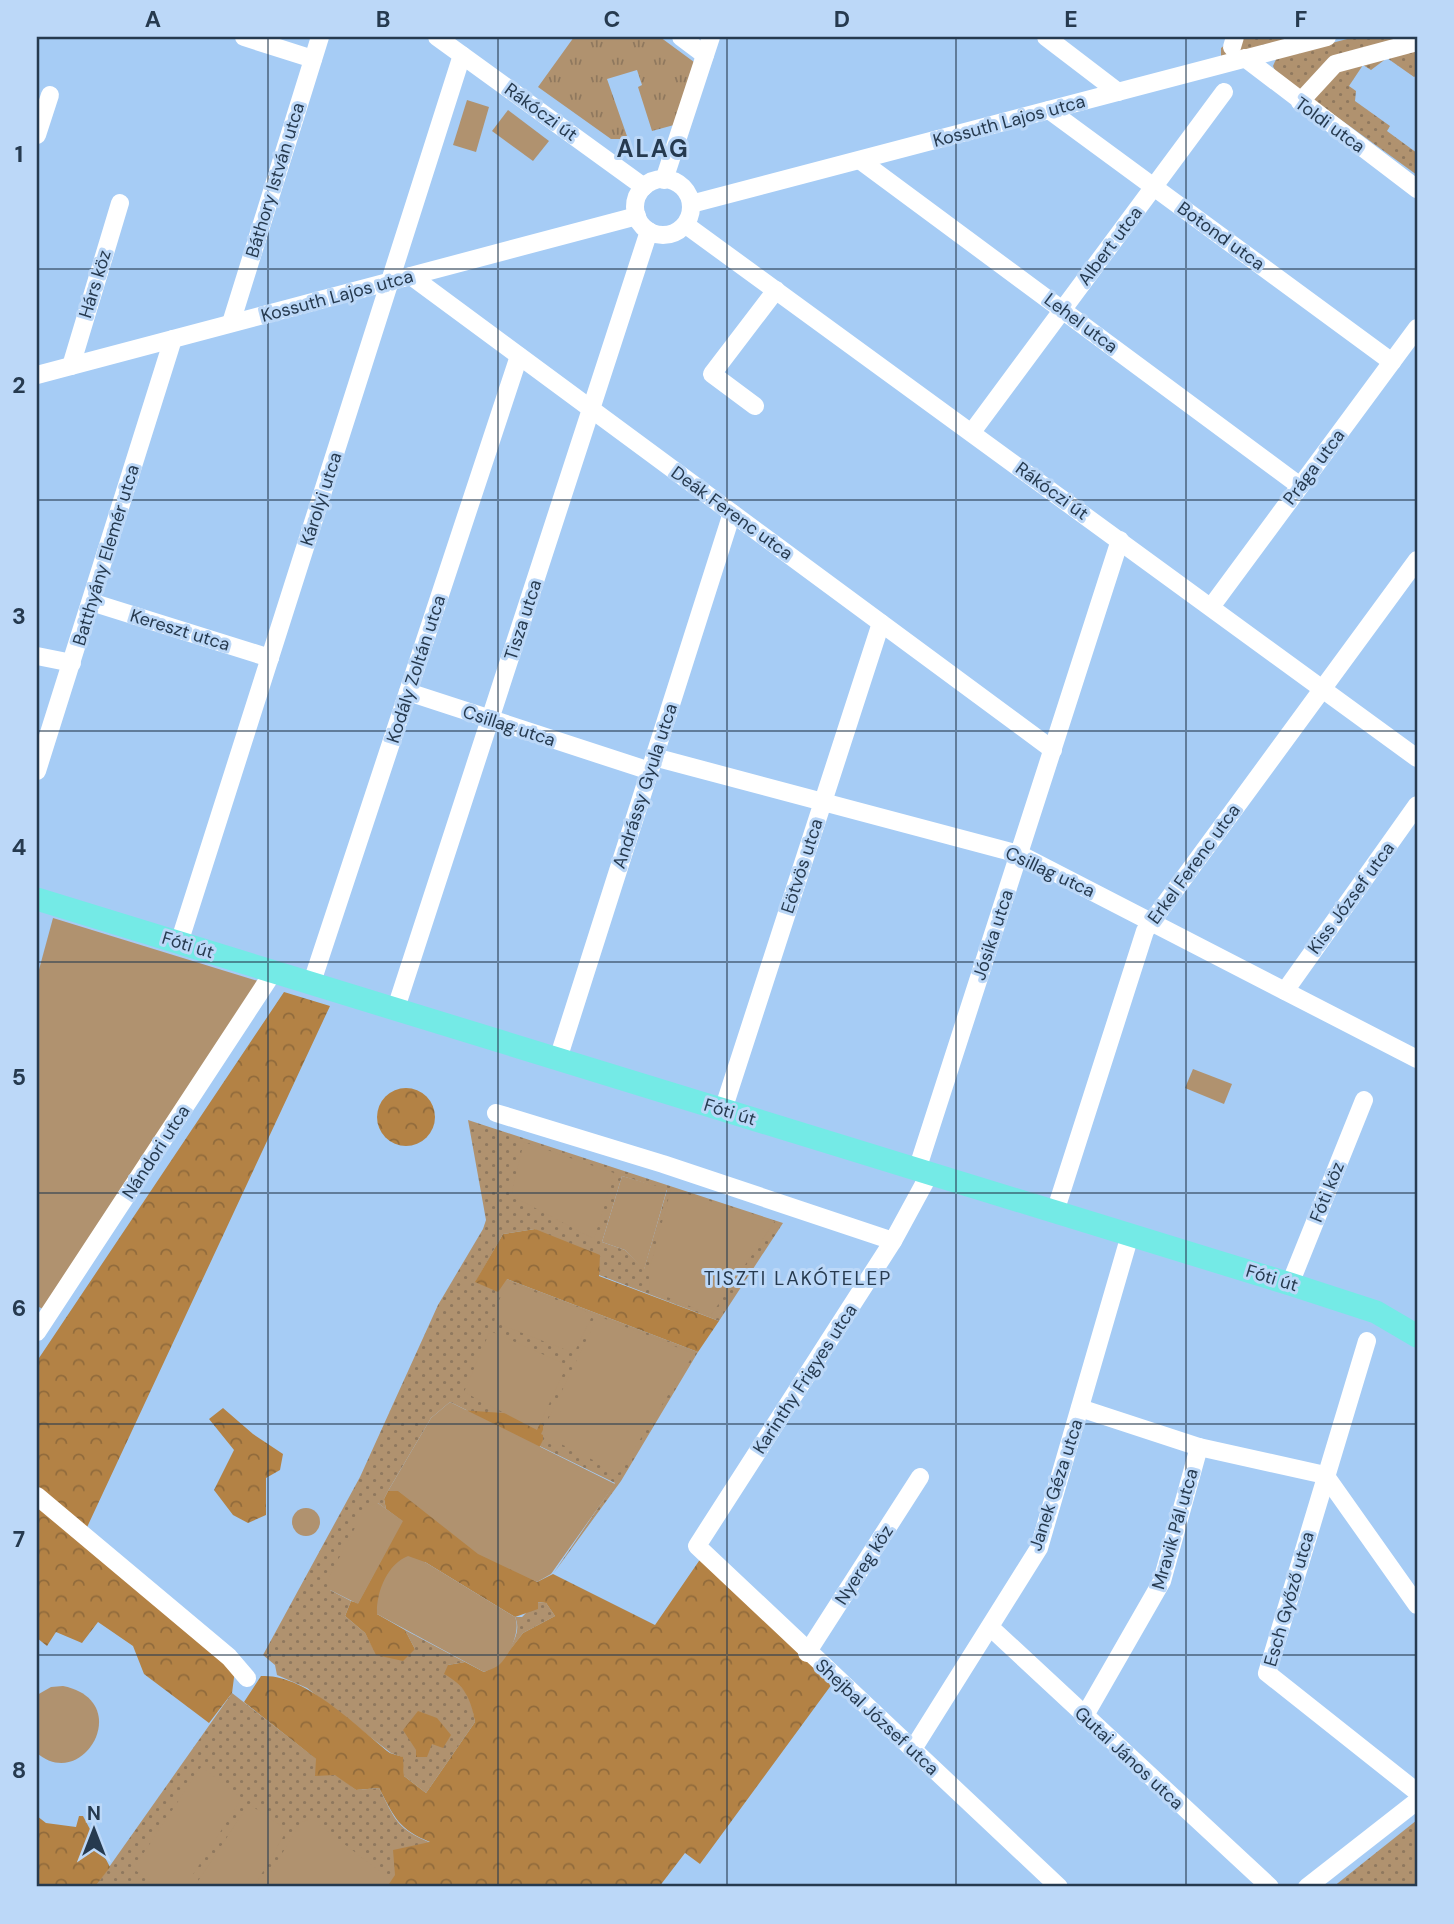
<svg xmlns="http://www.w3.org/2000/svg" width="1454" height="1924" viewBox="0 0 1454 1924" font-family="'DM Sans',sans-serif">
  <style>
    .grass { fill: url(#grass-dots); fill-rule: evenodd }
    .forest { fill: url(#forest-crowns) }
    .park { fill: url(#park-tufts) }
    .pitch { fill: #b0926f }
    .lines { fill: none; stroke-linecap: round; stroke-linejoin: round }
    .minor { stroke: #fff; stroke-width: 18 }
    .major { stroke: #74eae6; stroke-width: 23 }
    .grid { fill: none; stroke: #263a4f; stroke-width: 2; stroke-opacity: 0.55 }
    .labels { text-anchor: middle; stroke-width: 6; stroke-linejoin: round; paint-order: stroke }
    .street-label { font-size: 18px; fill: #263a4f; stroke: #bcd8f8 }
    .neighbourhood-label { font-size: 19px; letter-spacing: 2px; fill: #263a4f; stroke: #bcd8f8 }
    .district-label { font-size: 24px; font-weight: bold; letter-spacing: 2px; fill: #263a4f; stroke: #bcd8f8 }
    .neatline { fill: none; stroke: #263a4f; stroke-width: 2.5 }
    .grid-label { font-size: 23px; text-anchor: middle; font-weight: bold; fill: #263a4f }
  </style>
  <defs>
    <pattern id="grass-dots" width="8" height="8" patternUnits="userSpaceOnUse" patternTransform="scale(1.75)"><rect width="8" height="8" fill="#b0926f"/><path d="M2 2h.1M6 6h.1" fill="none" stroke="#8f785e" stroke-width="1.8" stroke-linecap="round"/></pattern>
    <pattern id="forest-crowns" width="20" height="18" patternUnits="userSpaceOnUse" patternTransform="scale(1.75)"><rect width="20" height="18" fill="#b38245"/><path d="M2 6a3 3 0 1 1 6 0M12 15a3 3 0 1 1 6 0" fill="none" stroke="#916b3c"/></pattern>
    <pattern id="park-tufts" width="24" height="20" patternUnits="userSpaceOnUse" patternTransform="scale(1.75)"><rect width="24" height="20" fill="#b0926f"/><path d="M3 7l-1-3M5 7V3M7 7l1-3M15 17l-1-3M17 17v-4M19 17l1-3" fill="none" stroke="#8f785e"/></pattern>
  </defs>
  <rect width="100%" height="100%" fill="#a6ccf5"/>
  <g class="grass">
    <polygon points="1236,37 1299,37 1221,56 1221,48"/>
    <polygon points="1355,37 1415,37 1300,90 1276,73 1273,66 1277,57"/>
    <polygon points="1417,46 1417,75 1414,77 1387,58 1371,70 1363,65 1349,86 1356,91 1355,101 1390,126 1387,131 1417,153 1417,175 1315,101 1313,97 1344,66"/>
    <path d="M468 1120 783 1223 719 1321 599 1275 535 1229 503 1234 476 1281 507 1279 698 1352 621 1481 553 1574 615 1483 450 1402 431 1418 388 1491 384 1499 386 1509 378 1503 330 1590 351 1601 345 1616 365 1633 377 1655 415 1649 405 1630 465 1662 448 1665 452 1677 471 1698 475 1722 426 1793 404 1776 402 1757 391 1753 307 1688 277 1675 275 1665 263 1655 360 1477 438 1305 483 1229 486 1220ZM622 1176 667 1190 644 1269 625 1250 602 1242Z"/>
    <path d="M537 1602 546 1603 555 1616 523 1633 499 1665C508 1650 523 1634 515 1617H522Z"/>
    <path d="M232 1693 356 1790 379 1788C396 1821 396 1828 431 1843L387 1887H95Z"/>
    <polygon points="1417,1820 1417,1887 1333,1887"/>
  </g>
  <g class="forest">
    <polygon points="284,992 330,1006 82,1538 235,1670 232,1693 209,1723 144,1674 133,1646 98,1622 82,1643 56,1632 47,1646 37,1638 37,1361"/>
    <circle cx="406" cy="1117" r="29"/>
    <polygon points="535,1229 600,1255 599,1276 719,1321 698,1352 507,1279 498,1292 475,1282 503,1234"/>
    <polygon points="223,1408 253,1434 283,1454 280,1470 266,1478 266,1515 248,1523 233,1515 214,1490 234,1450 209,1419"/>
    <polygon points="460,1410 529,1415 543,1425 543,1440 533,1460"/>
    <path d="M394 1488 537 1582 553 1574 655 1625 701 1558 832 1684 700 1864 685 1853 659 1887H387L395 1875 393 1850 430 1842C398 1829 395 1818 379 1788L356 1790 335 1775 315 1776 316 1759 244 1702 261 1676C305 1673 357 1727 390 1753L403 1757 404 1776 426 1793 475 1722C471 1698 464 1685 444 1674L448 1665 465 1662 484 1672 499 1664 523 1633 555 1616 546 1603 538 1602V1609L515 1617 425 1562 377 1614 405 1630 415 1649 403 1661 376 1655 365 1633 345 1616 351 1601 358 1603 402 1521 386 1509 384 1499 388 1491Z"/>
    <polygon points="418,1711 437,1718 451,1735 443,1748 432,1744 427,1757 416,1757 416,1750 403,1730"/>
    <polygon points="37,1816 46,1823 76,1827 79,1816 83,1816 110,1867 95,1887 37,1887"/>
  </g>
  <polygon class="park" points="574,37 660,37 694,62 674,125 652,131 638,87 642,85 637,70 607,79 628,139 611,139 538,87"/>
  <g class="pitch">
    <polygon points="467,100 489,107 476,152 453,145"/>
    <polygon points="508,110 549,141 533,161 492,131"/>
    <polygon points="53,918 258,981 43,1309 37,1306 37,977"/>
    <polygon points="1193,1069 1232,1084 1224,1104 1185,1088"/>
    <polygon points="524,1142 614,1173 594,1239 514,1197 512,1190"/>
    <polygon points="622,1176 667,1189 644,1270 625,1250 602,1242"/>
    <polygon points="671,1189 775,1221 711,1315 650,1290 649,1271"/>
    <polygon points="508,1282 593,1314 574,1353 494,1322 500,1298"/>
    <polygon points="598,1316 694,1354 619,1473 541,1434"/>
    <polygon points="490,1331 567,1365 537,1430 464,1392"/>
    <polygon points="450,1402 615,1484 551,1574 537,1582 478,1554 398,1491 388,1491 431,1418"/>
    <polygon points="378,1503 403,1521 358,1604 330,1590 328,1579 366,1507"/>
    <circle cx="306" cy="1522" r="14"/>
    <path d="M408 1556 425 1562 515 1617C521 1630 510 1655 499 1665 496 1668 488 1670 484 1672L377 1614C376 1593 387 1564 408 1556Z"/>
    <path d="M63 1686C136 1701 83 1793 37 1753V1695L51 1687Z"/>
    <polygon points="201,1767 242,1798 185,1887 161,1887 133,1869"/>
    <polygon points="249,1804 287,1830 254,1887 194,1887"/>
    <polygon points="311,1819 388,1877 380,1887 262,1887 301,1822"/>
  </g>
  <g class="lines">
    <g class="minor">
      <polyline points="244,37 313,59"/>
      <polyline points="437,37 644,187"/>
      <polyline points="681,37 705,55"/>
      <polyline points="1046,37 1118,92"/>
      <polyline points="1232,47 1235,37"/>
      <polyline points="1245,58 1417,189"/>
      <polyline points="1300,102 1335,64 1417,42"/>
      <polyline points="1049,110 1392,362"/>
      <polyline points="37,135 50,95"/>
      <polyline points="861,161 1300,486"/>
      <circle cx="663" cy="207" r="28"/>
      <polyline points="664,180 711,37"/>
      <polyline points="691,204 1327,37"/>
      <polyline points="686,225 1417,758"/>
      <polyline points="411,276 1053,750"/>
      <polyline points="231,323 320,37"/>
      <polyline points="71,366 120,203"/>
      <polyline points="37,375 637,216"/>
      <polyline points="755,406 712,374 776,290"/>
      <polyline points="972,432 1224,92"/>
      <polyline points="91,602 270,658"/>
      <polyline points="1211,607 1417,328"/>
      <polyline points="37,656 72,663"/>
      <polyline points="408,692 650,771"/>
      <polyline points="654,757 1019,854 1417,1059"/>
      <polyline points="37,771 173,339"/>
      <polyline points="179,943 462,55"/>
      <polyline points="312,982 519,356"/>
      <polyline points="1285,991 1417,805"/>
      <polyline points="396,1008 649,231"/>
      <polyline points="558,1059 732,513"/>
      <polyline points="723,1110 881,623"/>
      <polyline points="496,1113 663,1164 893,1241"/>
      <polyline points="917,1170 1120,540"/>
      <polyline points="930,1173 893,1241 697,1546 1059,1887"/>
      <polyline points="1055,1212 1145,931 1417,560"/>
      <polyline points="1290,1284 1364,1100"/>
      <polyline points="37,1332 274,971"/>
      <polyline points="1367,1341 1267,1673 1417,1792"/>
      <polyline points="1080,1408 1199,1447 1325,1475 1417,1605"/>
      <polyline points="37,1496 229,1657 247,1678"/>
      <polyline points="990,1627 1270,1887"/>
      <polyline points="807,1653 920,1477"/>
      <polyline points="1084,1717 1162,1581 1199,1447"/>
      <polyline points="913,1749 1039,1548 1130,1235"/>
      <polyline points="1307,1887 1417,1801"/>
    </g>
    <polyline class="major" points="37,899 1290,1284 1376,1312 1417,1336"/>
  </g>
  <path class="grid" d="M268 37V1887M498 37V1887M727 37V1887M956 37V1887M1186 37V1887M37 269H1417M37 500H1417M37 731H1417M37 962H1417M37 1193H1417M37 1424H1417M37 1655H1417"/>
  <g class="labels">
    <g class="street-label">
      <text transform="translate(541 112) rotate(36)" y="6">Rákóczi út</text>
      <text transform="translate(1009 121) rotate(-15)" y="6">Kossuth Lajos utca</text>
      <text transform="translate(1330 125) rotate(36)" y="6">Toldi utca</text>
      <text transform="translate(275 180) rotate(-73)" y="6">Báthory István utca</text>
      <text transform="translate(1221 236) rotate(36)" y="6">Botond utca</text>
      <text transform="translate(1110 246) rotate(-53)" y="6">Albert utca</text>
      <text transform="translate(95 284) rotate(-73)" y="6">Hárs köz</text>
      <text transform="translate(337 296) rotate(-15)" y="6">Kossuth Lajos utca</text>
      <text transform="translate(1081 323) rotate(37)" y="6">Lehel utca</text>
      <text transform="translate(1314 467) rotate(-53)" y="6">Prága utca</text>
      <text transform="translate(1052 491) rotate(36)" y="6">Rákóczi út</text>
      <text transform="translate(321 499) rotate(-72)" y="6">Károlyi utca</text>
      <text transform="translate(732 513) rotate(36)" y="6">Deák Ferenc utca</text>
      <text transform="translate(106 555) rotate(-73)" y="6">Batthyány Elemér utca</text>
      <text transform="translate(523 620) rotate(-72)" y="6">Tisza utca</text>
      <text transform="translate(180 630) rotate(17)" y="6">Kereszt utca</text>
      <text transform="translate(416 669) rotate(-72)" y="6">Kodály Zoltán utca</text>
      <text transform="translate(509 726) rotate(18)" y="6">Csillag utca</text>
      <text transform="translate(645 786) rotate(-72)" y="6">Andrássy Gyula utca</text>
      <text transform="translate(1194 864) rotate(-54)" y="6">Erkel Ferenc utca</text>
      <text transform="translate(802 866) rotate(-72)" y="6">Eötvös utca</text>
      <text transform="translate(1050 872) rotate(25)" y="6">Csillag utca</text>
      <text transform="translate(1351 898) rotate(-54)" y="6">Kiss József utca</text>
      <text transform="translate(993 935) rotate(-72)" y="6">Jósika utca</text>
      <text transform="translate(188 945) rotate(17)" y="6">Fóti út</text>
      <text transform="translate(730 1112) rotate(17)" y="6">Fóti út</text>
      <text transform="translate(156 1152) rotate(-57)" y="6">Nándori utca</text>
      <text transform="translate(1327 1192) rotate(-68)" y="6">Fóti köz</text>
      <text transform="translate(1272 1278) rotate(17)" y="6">Fóti út</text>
      <text transform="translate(805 1379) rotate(-57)" y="6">Karinthy Frigyes utca</text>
      <text transform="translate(1056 1485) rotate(-72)" y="6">Janek Géza utca</text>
      <text transform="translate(1175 1529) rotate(-74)" y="6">Mravik Pál utca</text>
      <text transform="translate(864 1565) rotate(-57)" y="6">Nyereg köz</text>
      <text transform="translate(1289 1599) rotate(-74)" y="6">Esch Győző utca</text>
      <text transform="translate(877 1717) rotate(43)" y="6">Shejbal József utca</text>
      <text transform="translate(1129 1758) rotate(43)" y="6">Gutai János utca</text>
    </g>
    <g class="neighbourhood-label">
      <text x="798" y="1285">TISZTI LAKÓTELEP</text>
    </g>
    <g class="district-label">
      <text x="653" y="157">ALAG</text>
    </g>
  </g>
  <rect width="1454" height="1924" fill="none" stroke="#bcd8f8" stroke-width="77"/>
  <g transform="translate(94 1830)" stroke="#bcd8f8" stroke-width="5" paint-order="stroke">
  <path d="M0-5L12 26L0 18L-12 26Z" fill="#263a4f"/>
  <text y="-10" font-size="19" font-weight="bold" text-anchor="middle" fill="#263a4f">N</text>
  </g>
  <rect x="38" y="38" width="1378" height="1847" class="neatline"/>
  <g class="grid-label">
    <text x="153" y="27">A</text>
    <text x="383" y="27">B</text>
    <text x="612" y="27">C</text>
    <text x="842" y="27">D</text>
    <text x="1071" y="27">E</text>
    <text x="1301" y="27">F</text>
    <text x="19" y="162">1</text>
    <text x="19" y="393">2</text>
    <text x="19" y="624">3</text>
    <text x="19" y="855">4</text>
    <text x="19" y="1085">5</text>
    <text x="19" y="1316">6</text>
    <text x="19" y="1547">7</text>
    <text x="19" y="1778">8</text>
  </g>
</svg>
